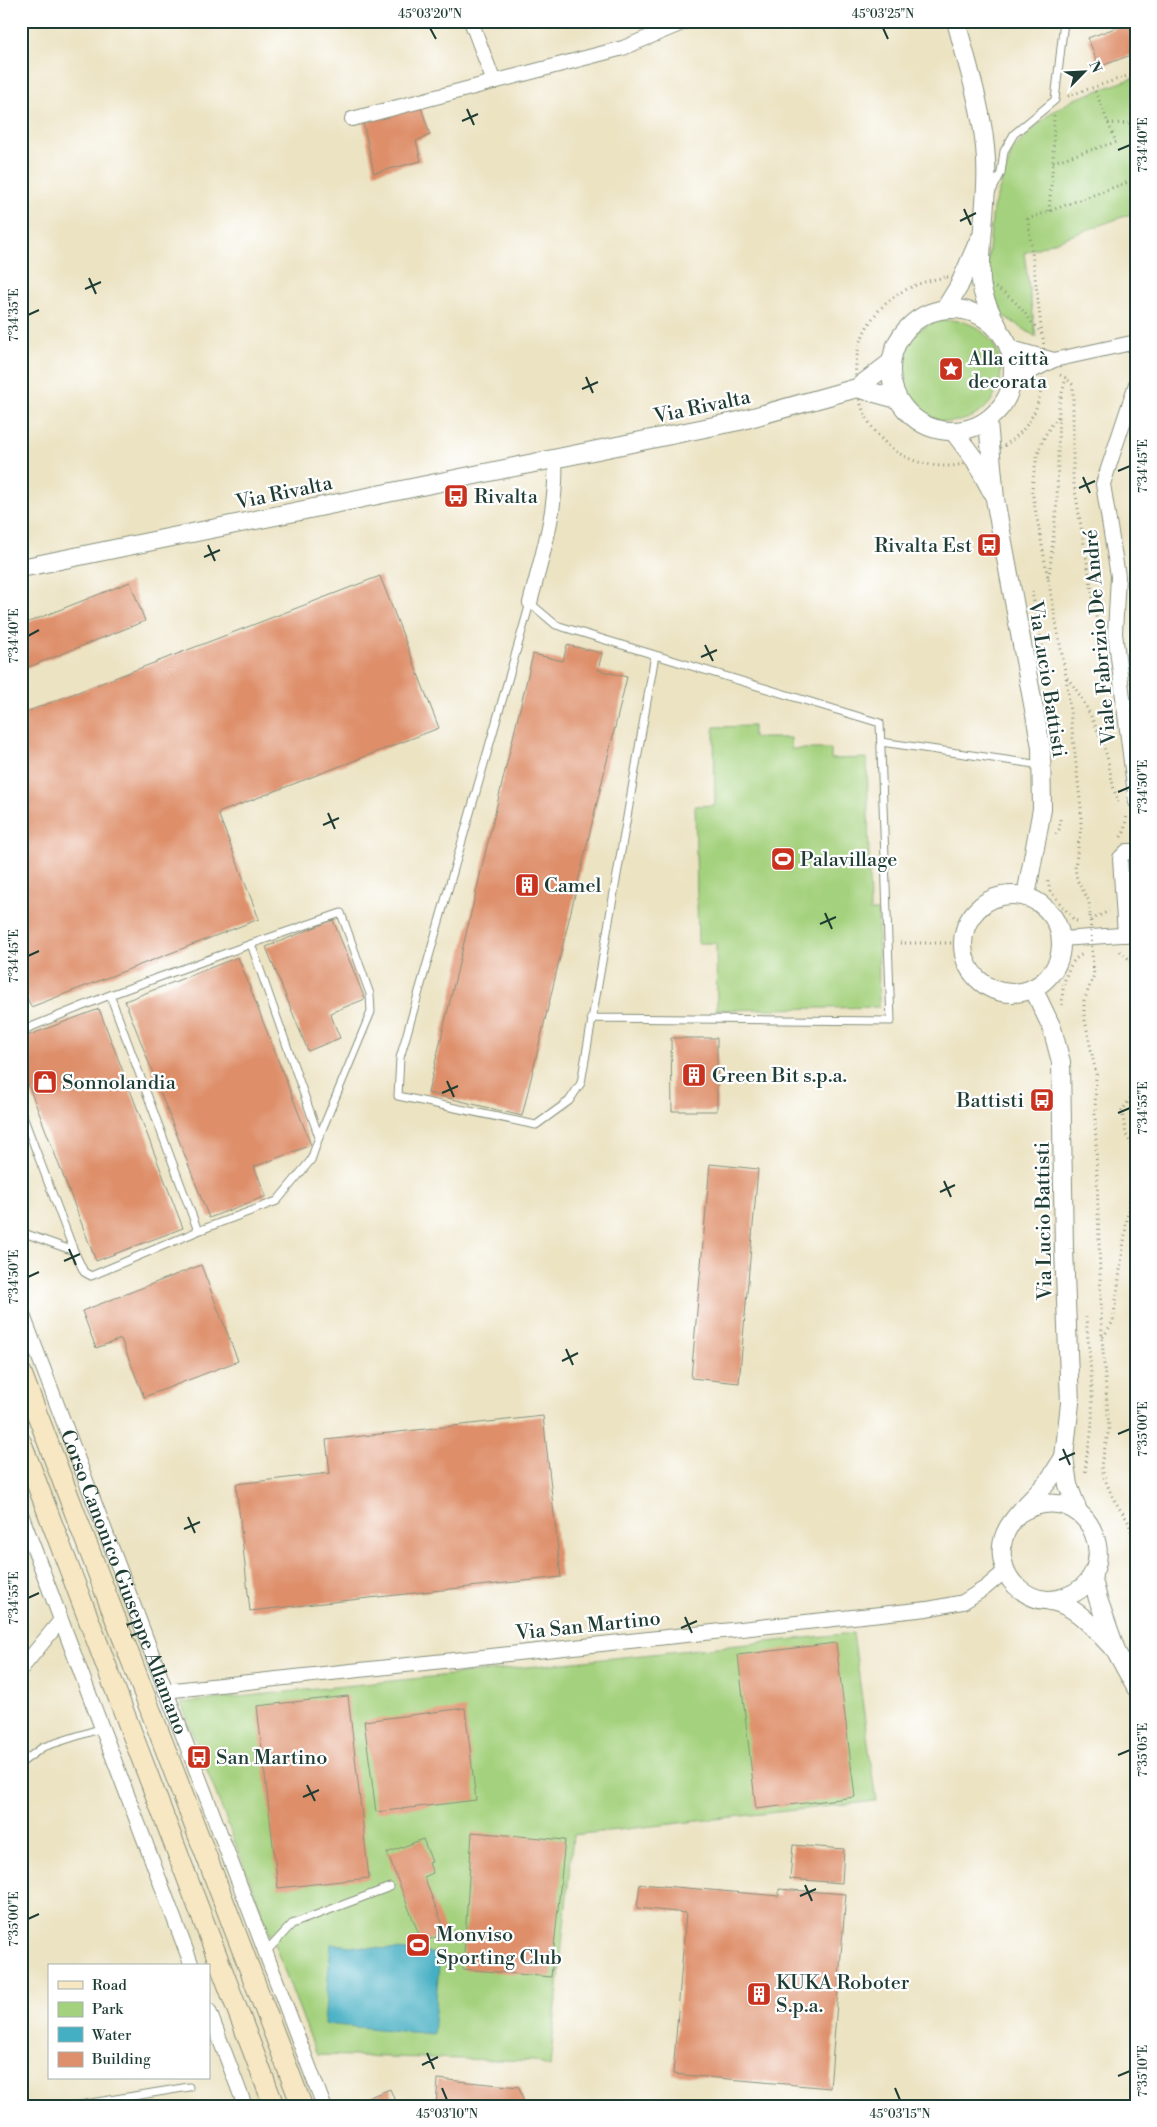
<svg xmlns="http://www.w3.org/2000/svg" width="1157" height="2127" viewBox="0 0 1157 2127" font-family="'Libre Bodoni',serif">
  <style>
    .green { fill: #a4d17d; stroke: #628758 }
    .water { fill: #44afc3; stroke: #32767c }
    .building { fill: #de8f6b }
    .lines { fill: none; stroke-linecap: round; stroke-linejoin: round }
    .service-casing { stroke: #86907c; stroke-width: 9 }
    .minor-casing { stroke: #86907c; stroke-width: 16 }
    .tertiary-casing { stroke: #86907c; stroke-width: 20 }
    .secondary-casing { stroke: #86907c; stroke-width: 22 }
    .path { stroke: #86907c; stroke-width: 3; stroke-dasharray: 1 4; stroke-linecap: butt }
    .service { stroke: #fff; stroke-width: 7 }
    .minor { stroke: #fff; stroke-width: 14 }
    .tertiary { stroke: #fff; stroke-width: 18 }
    .secondary { stroke: #f8e7c3; stroke-width: 20 }
    .path-bridge { stroke: #86907c; stroke-width: 3; stroke-dasharray: 1 4; stroke-linecap: butt }
    .ticks { fill: none; stroke: #1f3d34; stroke-width: 2 }
    .labels { text-anchor: middle; stroke-width: 4.5; stroke-linejoin: round; paint-order: stroke }
    .poi-label { font-size: 20px; fill: #1f3d34; stroke: #fff; text-anchor: start }
    .street-label { font-size: 20px; fill: #1f3d34; stroke: #fff }
    .neatline { fill: none; stroke: #1f3d34; stroke-width: 2 }
    .ticks-label { font-size: 12px; text-anchor: middle; fill: #1f3d34 }
  </style>
  <rect width="100%" height="100%" fill="#fff"/>
  <filter id="ink" filterUnits="userSpaceOnUse"><feTurbulence type="fractalNoise" baseFrequency=".02" numOctaves="2"/><feDisplacementMap in="SourceGraphic" scale="10" xChannelSelector="R" yChannelSelector="G"/><feConvolveMatrix kernelMatrix="1 2 1 2 8 2 1 2 1" color-interpolation-filters="sRGB"/></filter>
  <filter id="wash" filterUnits="userSpaceOnUse"><feTurbulence type="fractalNoise" baseFrequency=".0096" numOctaves="4" result="noise"/><feDisplacementMap in="SourceGraphic" scale="20" xChannelSelector="R" yChannelSelector="G"/><feGaussianBlur stdDeviation="1.12" result="paint"/><feColorMatrix in="noise" values="0 0 0 0 0 0 0 0 0 0 0 0 0 0 0 0 0 1.4 0 .05"/><feComposite in="paint" operator="in"/></filter>
  <g filter="url(#wash)">
    <rect width="100%" height="100%" fill="#ece3c3"/>
    <g class="green">
      <polygon points="1136,77 1136,212 1024,253 1036,337 996,311 987,270 993,208 1013,149 1049,114 1075,99"/>
      <circle cx="950" cy="371" r="51"/>
      <polygon points="753,726 753,738 791,738 791,749 831,749 831,759 867,758 870,911 878,911 879,1007 717,1010 716,943 698,943 695,806 715,805 714,727"/>
      <polygon points="853,1633 876,1801 573,1835 550,2067 534,2061 317,2055 181,1703"/>
    </g>
    <polygon class="water" points="331,1944 440,1954 433,2034 324,2024"/>
    <g id="blocks">
      <g class="building">
        <polygon points="1125,21 1136,21 1136,53 1099,67 1088,38 1126,24"/>
        <polygon points="421,107 430,135 416,141 421,161 374,173 363,122"/>
        <polygon points="380,576 439,728 218,813 259,919 31,1007 21,983 21,714"/>
        <polygon points="130,582 145,621 21,670 21,625"/>
        <polygon points="567,645 602,653 598,670 627,677 522,1116 428,1093 533,654 563,661"/>
        <polygon points="333,920 365,999 330,1013 340,1038 308,1051 266,947"/>
        <polygon points="238,957 311,1145 254,1167 266,1196 209,1218 125,1001"/>
        <polygon points="99,1009 183,1228 96,1261 21,1066 21,1038"/>
        <polygon points="671,1038 717,1038 717,1111 672,1111"/>
        <polygon points="710,1164 758,1169 739,1383 691,1378"/>
        <polygon points="201,1265 238,1361 144,1397 121,1339 96,1348 82,1311"/>
        <polygon points="543,1416 561,1577 250,1611 236,1484 330,1473 326,1440"/>
        <polygon points="836,1643 855,1797 756,1809 738,1655"/>
        <polygon points="348,1696 369,1878 278,1888 257,1706"/>
        <polygon points="465,1708 476,1800 376,1812 364,1721"/>
        <polygon points="472,1832 565,1840 551,1977 463,1969"/>
        <polygon points="423,1839 432,1862 429,1863 433,1873 424,1877 446,1933 422,1942 387,1853"/>
        <polygon points="793,1845 844,1849 842,1883 790,1879"/>
        <polygon points="640,1884 779,1896 779,1889 846,1894 830,2088 673,2074 686,1913 637,1908"/>
        <polygon points="438,2079 519,2087 525,2106 436,2106"/>
        <polygon points="390,2089 397,2106 365,2106 362,2100"/>
      </g>
    </g>
  </g>
  <g filter="url(#ink)">
    <use href="#blocks" fill-opacity="0" stroke="#86907c" stroke-width="1"/>
    <g class="lines">
      <defs>
        <g id="service">
          <polyline points="991,193 1001,173 1004,151 1014,134 1055,100 1064,21"/>
          <polyline points="881,742 1041,765"/>
          <polyline points="251,944 341,913 370,994 371,1012 319,1137"/>
          <polyline points="591,1018 891,1021 880,723 556,625 530,603 400,1058 398,1096 536,1125 569,1101 581,1083 655,655"/>
          <polyline points="21,1031 110,995"/>
          <polyline points="21,1111 74,1251"/>
          <polyline points="21,1232 74,1251 84,1272 91,1276 198,1231 277,1201 311,1160 319,1137 251,944 110,995 198,1231"/>
          <polyline points="21,1763 43,1747 102,1728"/>
          <polyline points="266,1952 292,1924 390,1887"/>
          <polyline points="73,2106 189,2087"/>
        </g>
        <g id="minor">
          <polyline points="471,21 494,82"/>
          <polyline points="352,119 623,48 687,21"/>
          <polyline points="1008,347 1054,360"/>
          <polyline points="1012,381 1054,360 1136,342"/>
          <polyline points="1136,384 1103,484 1118,576 1115,633 1136,802"/>
          <path d="M530 603C542 555 558 508 555 459"/>
          <polyline points="1125,935 1120,858 1127,851 1136,851"/>
          <polyline points="1061,939 1136,934"/>
          <path id="s1" d="M21 1310 324 2106"/>
          <polyline points="21,1514 192,1966"/>
          <polyline points="21,1669 61,1620"/>
          <polyline points="165,1691 927,1609 963,1602 985,1588 1005,1571"/>
          <polyline points="209,2011 245,2106"/>
        </g>
        <g id="tertiary">
          <path d="M956 21C967 63 981 105 985 147 990 192 979 236 981 281 982 297 991 313 998 327"/>
          <circle cx="952" cy="370" r="61"/>
          <polyline points="945,309 959,286 979,240"/>
          <polyline points="857,388 897,399"/>
          <polyline points="988,422 995,499 1041,747 1042,809 1026,896"/>
          <polyline points="954,432 975,460 991,490"/>
          <polyline points="21,568 739,421 857,388 890,363"/>
          <circle cx="1012" cy="944" r="49"/>
          <polyline points="1033,988 1052,1028 1061,1062 1064,1249 1070,1403 1064,1457 1068,1485 1078,1511"/>
          <path d="M1018 1514C1092 1469 1133 1583 1057 1599 1041 1603 1027 1596 1015 1585 1009 1579 1005 1571 1003 1562 994 1526 1030 1505 1049 1480 1054 1473 1059 1465 1064 1457"/>
          <polyline points="1092,1576 1098,1599 1117,1653 1136,1688"/>
          <path d="M1050 1601C1078 1606 1093 1628 1112 1647"/>
        </g>
        <g id="secondary">
          <polyline points="21,1372 302,2106"/>
          <polyline points="21,1442 274,2106"/>
        </g>
      </defs>
      <use href="#service" class="service-casing"/>
      <use href="#minor" class="minor-casing"/>
      <use href="#tertiary" class="tertiary-casing"/>
      <use href="#secondary" class="secondary-casing"/>
      <g class="path">
        <polyline points="1068,96 1136,73"/>
        <polyline points="1108,123 1136,124"/>
        <polyline points="1053,162 1116,142 1094,88"/>
        <polyline points="1049,211 1053,162 1054,115"/>
        <path d="M947 277C986 280 1008 288 1030 320 1033 325 1040 330 1042 335 1045 342 1043 354 1043 361 1044 408 1028 438 984 456 973 460 963 465 951 466 838 471 812 296 947 277Z"/>
        <polyline points="1042,334 1028,219 1136,179"/>
        <polyline points="1060,375 1066,378 1073,385 1073,478 1098,628"/>
        <path d="M1058 417C1039 438 1034 464 1032 491L1066 676 1081 808V827L1075 868 1077 880 1089 901 1090 916"/>
        <polyline points="1049,577 1057,502 1059,404 1066,378"/>
        <polyline points="1032,591 1047,671"/>
        <path d="M1067 678C1084 697 1099 732 1107 756 1111 773 1112 789 1120 805"/>
        <polyline points="1056,834 1060,828 1060,816"/>
        <polyline points="1121,837 1124,832 1127,814"/>
        <polyline points="1048,881 1050,891 1074,920 1077,921"/>
        <polyline points="1091,920 1109,911"/>
        <polyline points="900,943 964,943"/>
        <polyline points="1120,951 1131,961 1136,980"/>
        <polyline points="1093,967 1094,975 1084,1001 1084,1015 1096,1074 1095,1113 1102,1338 1109,1429 1101,1465 1104,1477 1113,1498 1129,1523 1135,1544 1135,1560 1132,1576 1136,1585"/>
        <path d="M1062 1005C1062 987 1066 962 1083 954"/>
        <polyline points="1136,1090 1122,1111 1126,1135 1136,1152"/>
        <polyline points="1103,1337 1113,1322 1133,1175 1136,1175"/>
        <path d="M1086 1472C1085 1458 1089 1447 1091 1434 1095 1396 1089 1355 1086 1317"/>
        <polyline points="1132,1637 1136,1645"/>
      </g>
      <use href="#service" class="service"/>
      <use href="#minor" class="minor"/>
      <use href="#tertiary" class="tertiary"/>
      <use href="#secondary" class="secondary"/>
      <polyline class="path-bridge" points="1090,916 1093,967"/>
    </g>
  </g>
  <path class="ticks" d="M430 28 436 39M883 28 888 39M467 109 474 125M462 121 478 114M1118 150 1130 145M964 209 971 225M960 221 976 213M89 278 96 294M85 289 101 282M28 315 39 310M586 377 593 393M582 389 598 382M1118 471 1130 466M1083 477 1090 493M1079 488 1095 481M208 545 215 561M204 557 220 550M28 636 39 630M705 645 713 661M701 657 717 650M1118 792 1130 787M328 813 335 829M323 825 339 818M825 913 832 929M820 924 836 917M28 956 39 951M447 1081 454 1097M442 1093 458 1086M1118 1113 1130 1108M944 1181 951 1197M940 1192 955 1185M69 1249 76 1265M64 1261 80 1254M28 1277 39 1272M566 1349 573 1365M562 1361 578 1353M1118 1434 1130 1429M1063 1449 1070 1465M1059 1460 1075 1453M188 1517 195 1533M184 1529 200 1522M28 1598 39 1593M685 1617 692 1633M681 1628 697 1621M1118 1755 1130 1750M307 1785 315 1801M303 1797 319 1790M805 1885 812 1901M800 1896 816 1889M28 1919 39 1914M427 2053 434 2069M422 2065 438 2057M1118 2076 1130 2071M442 2088 447 2100M895 2088 900 2100"/>
  <defs>
    <symbol id="sight-square" viewBox="-11 -11 22 22"><rect x="-9" y="-9" width="18" height="18" rx="4" fill="#c8321e" stroke="#fff"/><path d="M0-6L1.8-2.2L6-1.7L2.9 1.2L3.7 5.4L0 3.3L-3.7 5.4L-2.9 1.2L-6-1.7L-1.8-2.2Z" fill="#fff"/></symbol>
    <symbol id="bus-square" viewBox="-11 -11 22 22"><rect x="-9" y="-9" width="18" height="18" rx="4" fill="#c8321e" stroke="#fff"/><path d="M-5-6H5V4H4V6H2V4H-2V6H-4V4H-5ZM-3.5-4V0h7V-4ZM-3.5 1.2v1.5H-2V1.2ZM2 1.2v1.5H3.5V1.2Z" fill="#fff"/></symbol>
    <symbol id="stadium-square" viewBox="-11 -11 22 22"><rect x="-9" y="-9" width="18" height="18" rx="4" fill="#c8321e" stroke="#fff"/><path d="M0-5a6.5 5 0 1 0 0 10a6.5 5 0 1 0 0-10ZM-3.5-1.8h7v3.6h-7Z" fill="#fff"/></symbol>
    <symbol id="building-square" viewBox="-11 -11 22 22"><rect x="-9" y="-9" width="18" height="18" rx="4" fill="#c8321e" stroke="#fff"/><path d="M-4-6H4V6H1V3H-1V6H-4ZM-2.5-4.3h1.7v1.8h-1.7ZM.8-4.3h1.7v1.8H.8ZM-2.5-1h1.7V.8h-1.7ZM.8-1h1.7V.8H.8Z" fill="#fff"/></symbol>
    <symbol id="shop-square" viewBox="-11 -11 22 22"><rect x="-9" y="-9" width="18" height="18" rx="4" fill="#c8321e" stroke="#fff"/><path d="M-5-2.5h2.3a2.7 3.5 0 0 1 5.4 0H5L5.5 6h-11ZM-1.5-2.5h3a1.5 2.3 0 0 0-3 0Z" fill="#fff"/></symbol>
  </defs>
  <g fill-rule="evenodd">
    <use href="#sight-square" x="937" y="355" width="28" height="28"/>
    <use href="#bus-square" x="442" y="482" width="28" height="28"/>
    <use href="#bus-square" x="975" y="531" width="28" height="28"/>
    <use href="#stadium-square" x="769" y="845" width="28" height="28"/>
    <use href="#building-square" x="513" y="871" width="28" height="28"/>
    <use href="#building-square" x="680" y="1061" width="28" height="28"/>
    <use href="#shop-square" x="31" y="1068" width="28" height="28"/>
    <use href="#bus-square" x="1028" y="1086" width="28" height="28"/>
    <use href="#bus-square" x="185" y="1743" width="28" height="28"/>
    <use href="#stadium-square" x="404" y="1931" width="28" height="28"/>
    <use href="#building-square" x="745" y="1980" width="28" height="28"/>
  </g>
  <g class="labels">
    <g class="poi-label">
      <text x="968" y="365">Alla città<tspan x="968" dy="23">decorata</tspan></text>
      <text x="474" y="503">Rivalta</text>
      <text x="972" y="552" text-anchor="end">Rivalta Est</text>
      <text x="800" y="866">Palavillage</text>
      <text x="544" y="892">Camel</text>
      <text x="712" y="1082">Green Bit s.p.a.</text>
      <text x="62" y="1089">Sonnolandia</text>
      <text x="1024" y="1107" text-anchor="end">Battisti</text>
      <text x="216" y="1764">San Martino</text>
      <text x="436" y="1941">Monviso<tspan x="436" dy="23">Sporting Club</tspan></text>
      <text x="776" y="1989">KUKA Roboter<tspan x="776" dy="23">S.p.a.</tspan></text>
    </g>
    <g class="street-label">
      <text transform="translate(702 406) rotate(-12)" y="7">Via Rivalta</text>
      <text transform="translate(284 492) rotate(-12)" y="7">Via Rivalta</text>
      <text transform="translate(1099 637) rotate(-95)" y="7">Viale Fabrizio De André</text>
      <text transform="translate(1048 679) rotate(81)" y="7">Via Lucio Battisti</text>
      <text transform="translate(1043 1221) rotate(-91)" y="7">Via Lucio Battisti</text>
      <text dy="7" stroke="none"><textPath href="#s1" startOffset="291">Corso Canonico Giuseppe Allamano</textPath></text>
      <text transform="translate(588 1625) rotate(-6)" y="7">Via San Martino</text>
    </g>
  </g>
  <rect width="1157" height="2127" fill="none" stroke="#fff" stroke-width="55"/>
  <rect x="48" y="1964" width="162" height="115" fill="#ffffff" stroke="#a5b1ae"/>
  <rect x="58" y="1981" width="25" height="8" fill="#f8e7c3" stroke="#a5b1ae"/>
  <text x="92" y="1990" font-size="15" fill="#1f3d34">Road</text>
  <rect x="58" y="2002" width="25" height="15" fill="#a4d17d" stroke="#a5b1ae"/>
  <text x="92" y="2014" font-size="15" fill="#1f3d34">Park</text>
  <rect x="58" y="2027" width="25" height="15" fill="#44afc3" stroke="#a5b1ae"/>
  <text x="92" y="2040" font-size="15" fill="#1f3d34">Water</text>
  <rect x="58" y="2052" width="25" height="15" fill="#de8f6b" stroke="#a5b1ae"/>
  <text x="92" y="2064" font-size="15" fill="#1f3d34">Building</text>
  <g transform="translate(1084 72) rotate(66)" stroke="#ffffff" stroke-width="4" paint-order="stroke">
  <path d="M0-4L9 19L0 12L-9 19Z" fill="#1f3d34"/>
  <text y="-8" font-size="14" font-weight="bold" text-anchor="middle" fill="#1f3d34">N</text>
  </g>
  <rect x="28" y="28" width="1102" height="2072" class="neatline"/>
  <g class="ticks-label">
    <text x="430" y="18">45°03'20"N</text>
    <text x="883" y="18">45°03'25"N</text>
    <text transform="translate(1143 145) rotate(-90)" y="4">7°34'40"E</text>
    <text transform="translate(14 315) rotate(-90)" y="4">7°34'35"E</text>
    <text transform="translate(1143 466) rotate(-90)" y="4">7°34'45"E</text>
    <text transform="translate(14 636) rotate(-90)" y="4">7°34'40"E</text>
    <text transform="translate(1143 787) rotate(-90)" y="4">7°34'50"E</text>
    <text transform="translate(14 956) rotate(-90)" y="4">7°34'45"E</text>
    <text transform="translate(1143 1108) rotate(-90)" y="4">7°34'55"E</text>
    <text transform="translate(14 1277) rotate(-90)" y="4">7°34'50"E</text>
    <text transform="translate(1143 1429) rotate(-90)" y="4">7°35'00"E</text>
    <text transform="translate(14 1598) rotate(-90)" y="4">7°34'55"E</text>
    <text transform="translate(1143 1750) rotate(-90)" y="4">7°35'05"E</text>
    <text transform="translate(14 1919) rotate(-90)" y="4">7°35'00"E</text>
    <text transform="translate(1143 2071) rotate(-90)" y="4">7°35'10"E</text>
    <text x="447" y="2118">45°03'10"N</text>
    <text x="900" y="2118">45°03'15"N</text>
  </g>
</svg>
